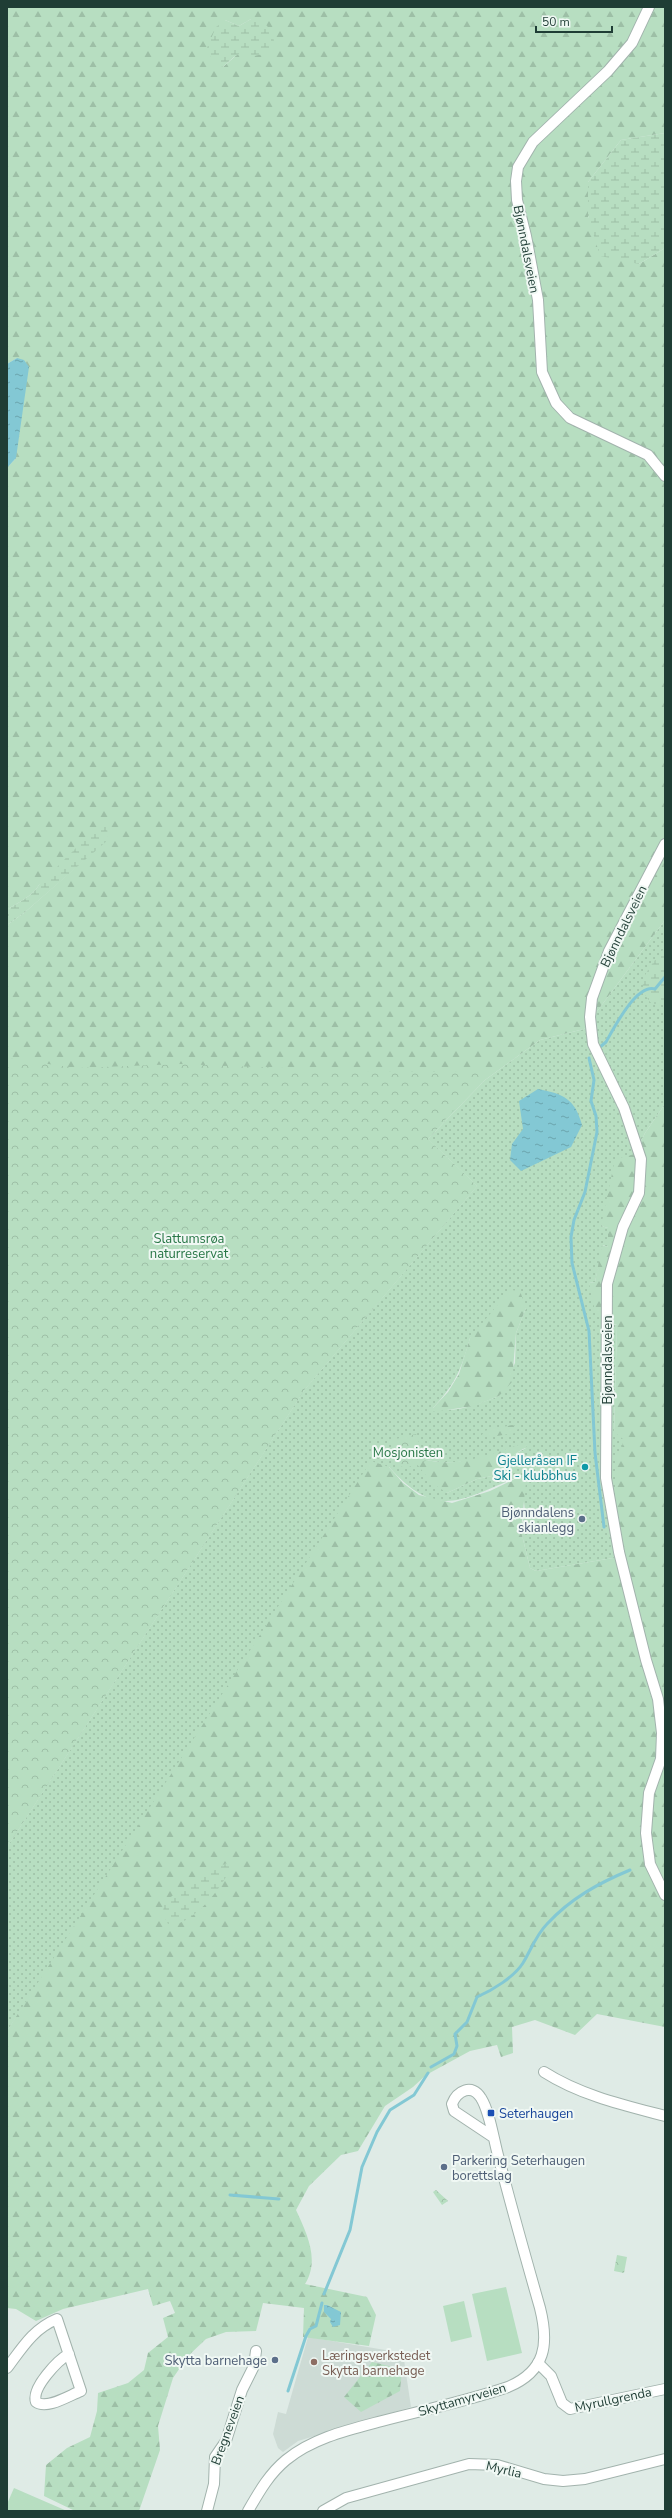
<svg xmlns="http://www.w3.org/2000/svg" width="672" height="2518" viewBox="0 0 672 2518" font-family="'Nunito Sans',sans-serif">
  <style>
    .built { fill: #cddbd5 }
    .grass { fill: url(#grass-dots); fill-rule: evenodd }
    .forest { fill: url(#forest-firs); fill-rule: evenodd }
    .wetland { fill: url(#wetland-marsh) }
    .park { fill: url(#park-crowns) }
    .pitch { fill: #b7dec1 }
    .water { fill: url(#water-ripples) }
    .lines { fill: none; stroke-linecap: round; stroke-linejoin: round }
    .stream { stroke: #83c8d4; stroke-width: 3 }
    .minor-casing { stroke: #a2b3ad; stroke-width: 12 }
    .minor { stroke: #fff; stroke-width: 10 }
    .culture-dot { fill: #0f9aa8; stroke: #f0f8f4; stroke-width: 1.5 }
    .service-dot { fill: #5c6f8a; stroke: #f0f8f4; stroke-width: 1.5 }
    .transit-dot { fill: #1a4fb4; stroke: #f0f8f4; stroke-width: 1.5 }
    .education-dot { fill: #8d6e63; stroke: #f0f8f4; stroke-width: 1.5 }
    .labels { text-anchor: middle; stroke-width: 4; stroke-linejoin: round; paint-order: stroke }
    .street-label { font-size: 13px; fill: #1f3d35; stroke: #f0f8f4 }
    .park-label { font-size: 13px; fill: #277646; stroke: #f0f8f4 }
    .culture-label { font-size: 13px; fill: #0d838f; stroke: #f0f8f4; text-anchor: end }
    .service-label { font-size: 13px; fill: #4e5e75; stroke: #f0f8f4; text-anchor: end }
    .transit-label { font-size: 13px; fill: #164399; stroke: #f0f8f4; text-anchor: start }
    .education-label { font-size: 13px; fill: #785e54; stroke: #f0f8f4; text-anchor: start }
  </style>
  <defs>
    <pattern id="grass-dots" width="8" height="8" patternUnits="userSpaceOnUse"><rect width="8" height="8" fill="#b7dec1"/><path d="M2 2h.1M6 6h.1" fill="none" stroke="#9dbfa6" stroke-width="1.8" stroke-linecap="round"/></pattern>
    <pattern id="forest-firs" width="22" height="20" patternUnits="userSpaceOnUse"><rect width="22" height="20" fill="#b7dec1"/><path d="M5 1l3.5 6h-7zM16 11l3.5 6h-7z" fill="#9dbfa6"/></pattern>
    <pattern id="wetland-marsh" width="20" height="14" patternUnits="userSpaceOnUse"><rect width="20" height="14" fill="#b7dec1"/><path d="M1 5h8M5 5V1M11 12h8M15 12V8" fill="none" stroke="#9dbfa6"/></pattern>
    <pattern id="park-crowns" width="20" height="18" patternUnits="userSpaceOnUse"><rect width="20" height="18" fill="#b7dec1"/><path d="M2 6a3 3 0 1 1 6 0M12 15a3 3 0 1 1 6 0" fill="none" stroke="#9dbfa6"/></pattern>
    <pattern id="water-ripples" width="26" height="14" patternUnits="userSpaceOnUse"><rect width="26" height="14" fill="#83c8d4"/><path d="M2 4q2-2 4 0t4 0M15 11q2-2 4 0t4 0" fill="none" stroke="#6ba4ad"/></pattern>
  </defs>
  <rect width="100%" height="100%" fill="#dfebe6"/>
  <polygon class="built" points="308,2337 403,2353 411,2407 298,2441 283,2452 278,2448 273,2434 278,2412 286,2414"/>
  <path class="grass" d="M665 920V1104L645 1133 601 1226 608 1228V1247L603 1245 595 1282 589 1283 605 1322 617 1325 614 1431 623 1438 625 1556 536 1571 530 1568 521 1531 525 1511 521 1476C463 1498 439 1523 389 1467L7 2031V1847L305 1389 477 1186 428 1139 485 1080 540 1040 584 1029ZM526 1308 516 1333 515 1363 499 1396C478 1404 456 1414 433 1408 456 1383 461 1370 470 1338ZM526 1448 515 1454 497 1475 477 1479 447 1493 422 1459C457 1468 492 1457 526 1448Z"/>
  <g class="forest">
    <path d="M7 7H665V133L621 140 588 182V217L639 264 665 248V920L584 1029 540 1040 485 1080 428 1139 477 1186 305 1389 7 1847V925L24 913 108 839 39 885C32 897 18 902 7 910V468L16 458 17 358 7 364ZM251 19 246 51 240 52 223 67 225 20 239 26Z"/>
    <path d="M665 1104V2027L597 2014 575 2035 535 2020 512 2027 513 2053 501 2057 497 2045 470 2051 426 2075 413 2087 385 2106 358 2151 341 2155 309 2186 296 2210C307 2234 320 2260 305 2284L367 2297 376 2315 369 2346 303 2337 304 2308 263 2303 256 2331 226 2332 206 2339 188 2356 173 2378 158 2426 160 2450 139 2511H75L44 2496 46 2465 67 2448 90 2437 97 2411 98 2393 128 2383 144 2370 148 2353 168 2337 163 2318 175 2313 170 2301 153 2306 148 2289 63 2309 36 2321 16 2309 7 2308V2031L371 1461 389 1467 403 1483 419 1495 452 1503 490 1491 521 1476 526 1481 521 1531 530 1568 536 1571 625 1556 616 1514 615 1457 622 1451 623 1439 614 1432 617 1325 596 1316 589 1283 595 1282 602 1245 608 1247V1228L601 1226 615 1159 635 1154 645 1133Z"/>
    <polygon points="510,1290 520,1291 526,1308 516,1333 512,1382 499,1396 474,1406 433,1412 433,1408 448,1392 459,1374 470,1338"/>
    <polygon points="512,1425 519,1427 515,1433 491,1437 482,1435 484,1431"/>
    <path d="M525 1443 529 1445 515 1454 497 1475 477 1479 447 1493 432 1483 416 1463 422 1459C461 1469 488 1454 525 1443Z"/>
    <polygon points="372,2362 402,2369 400,2391 361,2412 344,2397"/>
  </g>
  <g class="wetland">
    <path d="M251 19H260L272 31 275 46 263 54 254 56C240 48 234 57 223 67L216 64 206 50 216 27 225 20 239 26Z"/>
    <polygon points="665,133 665,248 639,264 600,256 588,216 588,182 621,140"/>
    <path d="M99 825 107 827 108 840 24 913 7 925V910C18 902 32 897 39 885Z"/>
    <path d="M665 947V1004H652C631 982 651 967 665 947Z"/>
    <path d="M226 1863 231 1869C218 1891 196 1922 169 1926L163 1914 164 1901Z"/>
  </g>
  <g class="park">
    <polygon points="7,1058 76,1068 181,1064 361,1071 452,1072 476,1067 483,1077 428,1139 477,1186 305,1389 7,1847"/>
    <polygon points="416,1434 423,1454 431,1459 406,1468 396,1465 392,1440"/>
    <polygon points="436,2190 448,2201 442,2205 433,2192"/>
    <polygon points="617,2255 627,2257 624,2273 614,2271"/>
  </g>
  <g class="pitch">
    <polygon points="506,2287 522,2353 487,2361 472,2294"/>
    <polygon points="464,2301 472,2337 451,2342 443,2306"/>
    <polygon points="14,2488 67,2511 7,2511 7,2504"/>
  </g>
  <g class="water">
    <polygon points="17,358 24,360 29,367 16,458 7,468 7,364"/>
    <path d="M538 1089C564 1094 575 1099 582 1125L571 1147 521 1171 510 1160 512 1144 523 1129 519 1101Z"/>
    <polygon points="324,2305 327,2305 341,2312 340,2325 333,2327 330,2322 331,2319 324,2312"/>
  </g>
  <g class="lines">
    <g class="stream">
      <path d="M600 1047 606 1042C614 1028 636 984 655 989L665 977"/>
      <polyline points="589,1058 594,1080 591,1101 596,1116 597,1132 585,1192 574,1220 571,1237 572,1263 589,1331 595,1453 604,1527"/>
      <path d="M431 2067 454 2054 457 2046 455 2034 467 2022 477 1997C493 1990 514 1977 523 1963 531 1950 536 1935 547 1924 571 1898 599 1883 630 1870"/>
      <polyline points="230,2195 279,2199"/>
      <polyline points="324,2294 350,2230 362,2167 377,2132 390,2110 414,2095 428,2073"/>
      <polyline points="288,2391 306,2336 310,2329 316,2326 322,2303"/>
    </g>
    <defs>
      <g id="minor">
        <polyline points="649,7 632,43 608,71 533,142 518,167 516,181 517,200 526,236 538,300 542,372 556,403 570,418 648,455 665,476"/>
        <polyline points="665,844 609,951 592,998 590,1017 593,1044 624,1108 641,1159 639,1193 623,1227 607,1284 606,1478 619,1552 646,1660 658,1699 662,1733 661,1759 649,1793 646,1833 650,1864 665,1895"/>
        <path d="M544 2072C580 2095 623 2105 665 2116"/>
        <polyline points="538,2363 551,2376 562,2403 570,2409 665,2389"/>
        <path d="M7 2368C22 2348 33 2329 57 2319L81 2391C70 2395 47 2410 36 2402 31 2388 58 2360 69 2354"/>
        <polyline points="207,2511 214,2484 215,2457 226,2441 242,2390 254,2366 256,2351"/>
        <path d="M248 2511C259 2492 269 2474 286 2460 313 2438 348 2430 382 2421 424 2410 467 2401 508 2387 546 2371 549 2344 540 2308 526 2259 512 2209 499 2159 494 2142 490 2112 481 2098 472 2083 457 2091 452 2104L454 2111 493 2137"/>
        <polyline points="323,2511 346,2498 469,2464 497,2465 544,2479 563,2481 585,2479 665,2459"/>
      </g>
    </defs>
    <use href="#minor" class="minor-casing"/>
    <use href="#minor" class="minor"/>
  </g>
  <circle class="culture-dot" cx="585" cy="1467" r="4"/>
  <g class="service-dot">
    <circle cx="582" cy="1519" r="4"/>
    <circle cx="444" cy="2167" r="4"/>
    <circle cx="275" cy="2360" r="4"/>
  </g>
  <rect class="transit-dot" x="487" y="2109" width="8" height="8" rx="2"/>
  <circle class="education-dot" cx="314" cy="2362" r="4"/>
  <g class="labels">
    <g class="street-label">
      <text transform="translate(527 249) rotate(79)" y="5">Bjønndalsveien</text>
      <text transform="translate(623 926) rotate(-64)" y="5">Bjønndalsveien</text>
      <text transform="translate(607 1360) rotate(-90)" y="5">Bjønndalsveien</text>
      <text transform="translate(462 2399) rotate(-16)" y="5">Skyttamyrveien</text>
      <text transform="translate(613 2399) rotate(-12)" y="5">Myrullgrenda</text>
      <text transform="translate(227 2430) rotate(-70)" y="5">Bregneveien</text>
      <text transform="translate(504 2469) rotate(13)" y="5">Myrlia</text>
    </g>
    <g class="park-label">
      <text x="189" y="1243">Slattumsrøa<tspan x="189" dy="15">naturreservat</tspan></text>
      <text x="408" y="1457">Mosjonisten</text>
    </g>
    <g class="culture-label">
      <text x="577" y="1465">Gjelleråsen IF<tspan x="577" dy="15">Ski - klubbhus</tspan></text>
    </g>
    <g class="service-label">
      <text x="574" y="1517">Bjønndalens<tspan x="574" dy="15">skianlegg</tspan></text>
      <text x="452" y="2165" text-anchor="start">Parkering Seterhaugen<tspan x="452" dy="15">borettslag</tspan></text>
      <text x="267" y="2365">Skytta barnehage</text>
    </g>
    <g class="transit-label">
      <text x="499" y="2118">Seterhaugen</text>
    </g>
    <g class="education-label">
      <text x="322" y="2360">Læringsverkstedet<tspan x="322" dy="15">Skytta barnehage</tspan></text>
    </g>
  </g>
  <rect width="672" height="2518" fill="none" stroke="#1f3d35" stroke-width="16"/>
  <path d="M536 26v6h76v-6" fill="none" stroke="#1f3d35" stroke-width="2"/>
  <text x="542" y="26" font-size="12" fill="#1f3d35" stroke="#f0f8f4" stroke-width="3" paint-order="stroke">50 m</text>
</svg>
